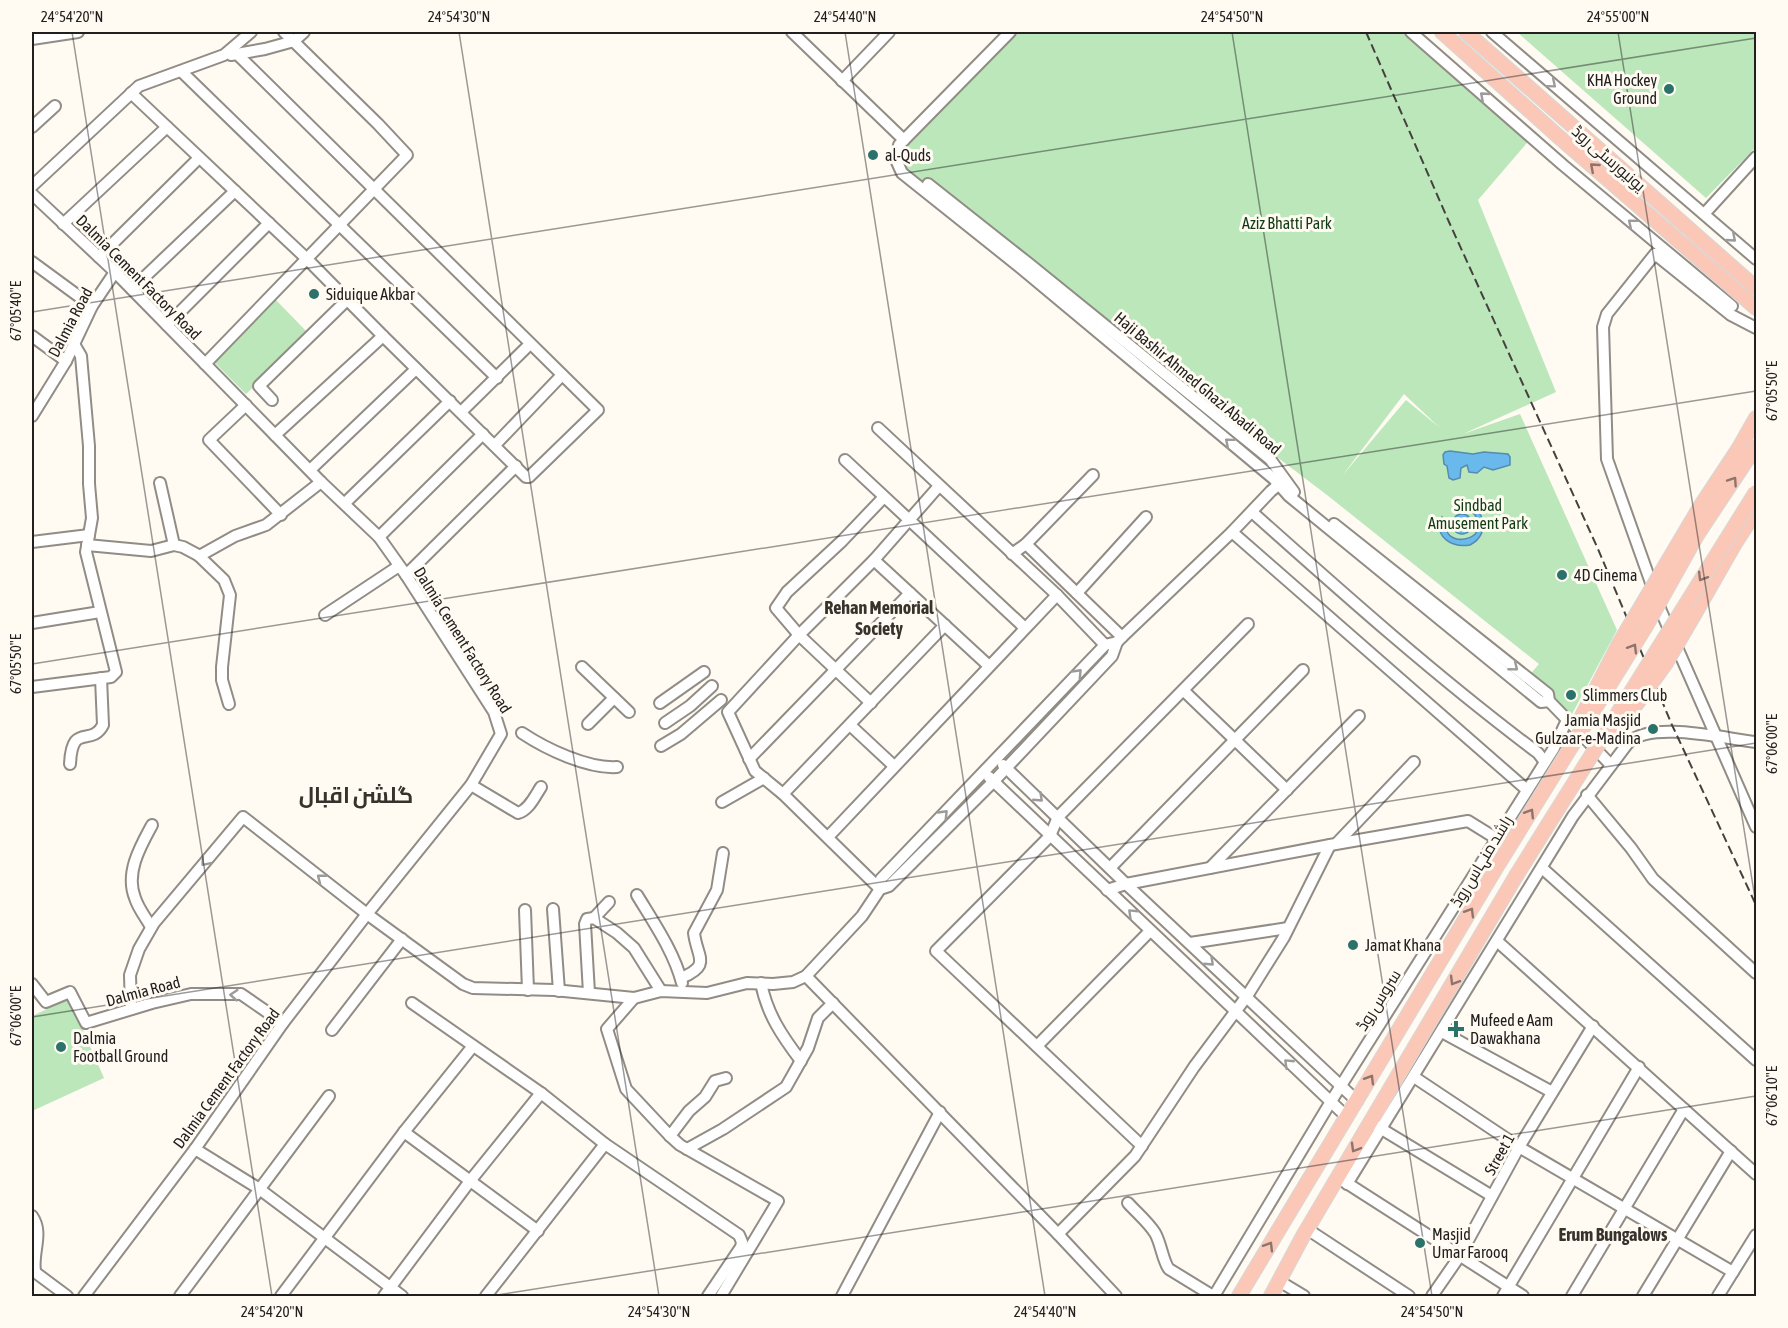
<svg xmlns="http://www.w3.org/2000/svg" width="1788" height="1328" viewBox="0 0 1788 1328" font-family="'Asap Condensed',Cairo,sans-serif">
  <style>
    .green { fill: #bbe7ba; fill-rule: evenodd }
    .water { fill: #6ab9ed; stroke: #548baf; stroke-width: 1.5 }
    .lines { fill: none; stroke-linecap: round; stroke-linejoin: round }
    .minor-casing { stroke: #918c85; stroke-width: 14 }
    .major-casing { stroke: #d7d7d6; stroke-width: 16 }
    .minor { stroke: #fff; stroke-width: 10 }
    .major { stroke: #fbc8b8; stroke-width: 14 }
    .rail { stroke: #44413e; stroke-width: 2; stroke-dasharray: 9 4.5; stroke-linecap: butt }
    .major-bridge-casing { stroke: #d7d7d6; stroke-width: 16; stroke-linecap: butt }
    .major-bridge { stroke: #fbc8b8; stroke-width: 14 }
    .oneway { stroke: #9c9b9a }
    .oneway2 { stroke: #8e746b }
    .ticks { fill: none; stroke: #22201e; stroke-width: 1.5; stroke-opacity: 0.45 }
    .poi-dot { fill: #2b726a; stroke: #fffaf2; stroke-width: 2 }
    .labels { text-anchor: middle; stroke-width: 6; stroke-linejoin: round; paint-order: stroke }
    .poi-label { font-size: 16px; fill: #22201e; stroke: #fffaf2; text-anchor: start }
    .street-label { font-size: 16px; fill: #22201e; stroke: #fffaf2 }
    .park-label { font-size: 16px; fill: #113c13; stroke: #fffaf2 }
    .neighbourhood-label { font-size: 18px; font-weight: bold; fill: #36322c; stroke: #fffaf2 }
    .district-label { font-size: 22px; font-weight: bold; fill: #36322c; stroke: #fffaf2 }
    .neatline { fill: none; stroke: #22201e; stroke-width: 2 }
    .ticks-label { font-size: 15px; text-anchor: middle; fill: #22201e }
  </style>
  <rect width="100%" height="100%" fill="#fffaf2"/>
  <g class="green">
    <path d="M1011 32H1412L1532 137 1478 200 1556 392 1463 434 1520 414 1617 630 1572 714 1527 678 1539 664 1327 495 902 173 898 162 904 141ZM1404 394 1440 428 1406 400 1342 476Z"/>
    <polygon points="1517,32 1756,32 1756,147 1706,198"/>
    <polygon points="274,298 309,334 246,394 213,361"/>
    <polygon points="69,999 104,1078 32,1111 32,1016"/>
  </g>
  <g class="water">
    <polygon points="1450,451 1473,454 1484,452 1508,454 1510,457 1510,465 1493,470 1484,467 1477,473 1469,472 1467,465 1461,468 1460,478 1453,480 1449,478 1447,466 1444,464 1443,455 1445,452"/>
    <path d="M1458 502C1484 503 1493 533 1470 545 1452 548 1433 537 1442 517L1447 521C1439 550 1493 542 1475 515 1469 507 1460 510 1455 504Z"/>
    <circle cx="1462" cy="524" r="10"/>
  </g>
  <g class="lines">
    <defs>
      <g id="minor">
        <polyline points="792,32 904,140"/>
        <polyline points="1010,32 899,145 897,162 902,173 1021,268 1274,479 1289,496 1541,702 1549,701"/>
        <polyline points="1411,32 1563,165 1732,306"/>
        <polyline points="1492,32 1756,259"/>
        <polyline points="32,39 78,32"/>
        <polyline points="231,55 265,49 294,41 304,32"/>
        <polyline points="182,72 497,378"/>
        <polyline points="842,81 889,32"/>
        <polyline points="131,93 307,259 383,336 526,477 529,477 598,410 237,54"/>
        <polyline points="32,127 55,106"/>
        <polyline points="928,184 1028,263 1270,459 1294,492"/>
        <polyline points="32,186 139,86 224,55 251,32"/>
        <polyline points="32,194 115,272 321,482 379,537 406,575 494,712 501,734 471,785 367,914 283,1023 195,1149 84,1296"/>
        <polyline points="1705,213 1756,157"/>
        <polyline points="63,224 167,127"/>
        <polyline points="99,257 199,158"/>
        <polyline points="32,262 92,306"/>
        <polyline points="132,289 235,191"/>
        <polyline points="167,325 269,223"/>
        <polyline points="1756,328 1731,315 1655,254 1607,314 1603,327 1607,459 1661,611 1756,827"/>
        <polyline points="32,336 66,361"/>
        <polyline points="205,364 407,155 378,124 284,32"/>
        <polyline points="272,400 259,386 347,300"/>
        <polyline points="246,405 209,440 281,515"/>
        <polyline points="461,412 530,344"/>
        <polyline points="32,416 66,361 92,306 115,272"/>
        <polyline points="878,428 1057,595 1105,645"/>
        <polyline points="275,435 383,336"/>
        <polyline points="495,445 562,375"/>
        <polyline points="845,460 1025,628"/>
        <polyline points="310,470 416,369"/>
        <polyline points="160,483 174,545"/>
        <polyline points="345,503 450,401"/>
        <path d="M1252 512C1345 595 1438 678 1538 753L1545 762"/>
        <polyline points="1334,524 1548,694 1549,701 1611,765"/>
        <polyline points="1232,532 1527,790"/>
        <polyline points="379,537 483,434"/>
        <polyline points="32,542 89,535"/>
        <polyline points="1026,544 1122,637"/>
        <polyline points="87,545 151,551 174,545 183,547 198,555 201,555 235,536 266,525 321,482"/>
        <polyline points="1012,554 1026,544 1093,475"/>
        <polyline points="198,555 224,580 230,595 222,667 222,680 229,704"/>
        <polyline points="874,560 989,666"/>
        <polyline points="406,575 516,466"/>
        <polyline points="1077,593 1146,517"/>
        <polyline points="325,615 399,566"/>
        <polyline points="32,623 100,612"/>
        <polyline points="582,667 629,712"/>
        <polyline points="32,687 111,677 116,672 86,552 92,518 89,484 89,446 81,356 74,344"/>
        <polyline points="1184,691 1287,790"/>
        <polyline points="660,703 704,672"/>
        <polyline points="871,703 799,635 776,608 787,592 842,541 884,497"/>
        <polyline points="665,723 690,706 712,686"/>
        <polyline points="588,724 614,698"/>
        <polyline points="850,725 894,766"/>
        <path d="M522 733C546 749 588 769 617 767"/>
        <polyline points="661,746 681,734 721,700"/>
        <polyline points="749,759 910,593"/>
        <path d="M70 764C72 721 91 748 103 725L101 678"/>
        <polyline points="1003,765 1126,884 1357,1101"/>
        <polyline points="989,777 1347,1117"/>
        <path d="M471 785 518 813C529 810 535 796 541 787"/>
        <polyline points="783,794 945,625"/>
        <polyline points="1587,795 1631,848 1653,879 1756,973"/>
        <polyline points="722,802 764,778"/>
        <polyline points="828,837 1057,595"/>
        <polyline points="1337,843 1414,762"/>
        <polyline points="1110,868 1303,670"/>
        <polyline points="1210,868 1359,716"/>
        <polyline points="1542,868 1756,1060"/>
        <polyline points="880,889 881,879 1105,645 1117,642 1122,637 1232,532 1271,491 1283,481"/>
        <polyline points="880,889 783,794 755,771 728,712 799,635 874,560 939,486"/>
        <polyline points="1107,890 1126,884 1330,845 1468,821 1497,839"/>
        <path d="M637 895C654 923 674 952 682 983"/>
        <polyline points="553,909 559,991"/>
        <polyline points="525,910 528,990"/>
        <polyline points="594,918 609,902"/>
        <path d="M151 927C146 918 138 908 135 898 125 873 140 847 152 825"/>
        <polyline points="1497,941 1756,1174"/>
        <polyline points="1190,943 1288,928"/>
        <polyline points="806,976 1058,1234 1116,1296"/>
        <path d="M681 978C712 965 697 958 694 933L717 890 723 853"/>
        <path d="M761 983C767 1014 782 1036 801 1061"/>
        <polyline points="32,984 46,1002 70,992 86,1023 152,1003 191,994 241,994 283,1023"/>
        <polyline points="589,993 585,924 587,919 594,918 617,933 634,948 661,991"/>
        <polyline points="634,998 607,1029 626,1089 670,1136 680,1145 778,1201 721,1296"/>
        <polyline points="412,1003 541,1093 605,1144 739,1235 742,1242 741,1247 708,1296"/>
        <polyline points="131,1009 130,975 139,949 154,923 243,817 367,914 463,984 473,988 554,990 634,998 661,991 707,993 747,983 773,984 793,982 806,976 862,916 880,889 889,886 994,781 1112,656 1117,642"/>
        <polyline points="332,1030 402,939"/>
        <polyline points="1442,1032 1552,1092"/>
        <polyline points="1037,1046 1150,931"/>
        <polyline points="1414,1077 1519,1147 1733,1272"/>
        <polyline points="1375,1125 1492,1196"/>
        <polyline points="404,1132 538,1231"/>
        <polyline points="670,1136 689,1111 705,1097 715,1081 726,1078"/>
        <polyline points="1142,1146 936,951 1050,836 1058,817 1248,624"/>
        <polyline points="195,1149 258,1188 402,1296"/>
        <polyline points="687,1149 723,1129 786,1087 808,1048 818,1018 833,1003"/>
        <polyline points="1342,1180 1523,1296"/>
        <path d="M1347 1184 1573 816 1628 743C1651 720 1726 739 1756 742"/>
        <path d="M1128 1203C1137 1213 1148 1222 1155 1233 1161 1243 1163 1262 1169 1269L1213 1296"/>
        <path d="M32 1216C44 1233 32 1252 35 1271"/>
        <polyline points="1307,1229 1409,1296"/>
        <polyline points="1058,1234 1135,1156 1194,1067 1247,996 1284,937 1330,845"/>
        <polyline points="32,1270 67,1296"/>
        <polyline points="1279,1281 1304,1296"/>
        <polyline points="180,1296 329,1096"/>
        <polyline points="281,1296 404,1132 473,1046"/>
        <polyline points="384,1296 470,1181 541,1093"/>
        <polyline points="486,1296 605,1144"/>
        <polyline points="842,1296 940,1112"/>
        <polyline points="1214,1296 1330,1103 1554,748 1567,720"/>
        <polyline points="1432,1296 1459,1257 1519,1147 1593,1026"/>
        <polyline points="1503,1296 1639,1067"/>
        <polyline points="1572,1296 1684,1109"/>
        <polyline points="1643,1296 1731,1151"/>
        <polyline points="1718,1296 1756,1235"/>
      </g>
      <g id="major">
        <polyline points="1442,32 1559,137 1756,308"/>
        <polyline points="1466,32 1756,288"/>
        <polyline points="1739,448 1756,418"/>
        <polyline points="1694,615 1734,545 1756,511"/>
        <polyline points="1239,1296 1499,863"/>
        <polyline points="1271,1296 1303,1236 1516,876"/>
      </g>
    </defs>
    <use href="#minor" class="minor-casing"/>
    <use href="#major" class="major-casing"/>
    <use href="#minor" class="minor"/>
    <use href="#major" class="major"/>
    <polyline class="rail" points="1366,32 1449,222 1598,549 1672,725 1756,905"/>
    <defs>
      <g id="major-bridge">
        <polyline points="1578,724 1620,642 1700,507 1739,448"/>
        <polyline points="1612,738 1666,663 1694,615"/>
        <polyline points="1499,863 1646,626 1697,535 1756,446"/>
        <polyline points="1516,876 1756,492"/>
      </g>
    </defs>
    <use href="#major-bridge" class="major-bridge-casing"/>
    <use href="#major-bridge" class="major-bridge"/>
  </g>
  <defs><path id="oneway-chevron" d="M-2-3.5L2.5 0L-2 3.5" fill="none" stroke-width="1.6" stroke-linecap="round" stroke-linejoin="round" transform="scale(1.5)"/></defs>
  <g class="oneway">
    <use href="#oneway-chevron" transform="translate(1552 84) rotate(40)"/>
    <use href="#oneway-chevron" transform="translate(1484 96) rotate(-139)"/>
    <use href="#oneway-chevron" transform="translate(1632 223) rotate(-140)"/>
    <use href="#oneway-chevron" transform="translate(1732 238) rotate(41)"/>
    <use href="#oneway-chevron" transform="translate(1229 442) rotate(-140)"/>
    <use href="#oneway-chevron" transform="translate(1514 667) rotate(39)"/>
    <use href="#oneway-chevron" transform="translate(1078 673) rotate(-46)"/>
    <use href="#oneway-chevron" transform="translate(1039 798) rotate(43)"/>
    <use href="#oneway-chevron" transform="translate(944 814) rotate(-46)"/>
    <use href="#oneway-chevron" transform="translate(205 862) rotate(130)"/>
    <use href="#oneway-chevron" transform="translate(321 878) rotate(-142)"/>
    <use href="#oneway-chevron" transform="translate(1132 913) rotate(-136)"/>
    <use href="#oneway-chevron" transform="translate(1210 962) rotate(43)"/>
    <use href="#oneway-chevron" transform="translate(234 995) rotate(-176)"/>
    <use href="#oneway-chevron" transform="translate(1288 1063) rotate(-136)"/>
  </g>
  <g class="oneway2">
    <use href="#oneway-chevron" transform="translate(1594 167) rotate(-139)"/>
    <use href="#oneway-chevron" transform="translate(1733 481) rotate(-56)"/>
    <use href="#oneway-chevron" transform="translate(1702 577) rotate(122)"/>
    <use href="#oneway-chevron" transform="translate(1633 648) rotate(-59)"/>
    <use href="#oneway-chevron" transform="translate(1530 813) rotate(-58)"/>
    <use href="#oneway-chevron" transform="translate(1470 912) rotate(-59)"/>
    <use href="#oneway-chevron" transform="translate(1454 981) rotate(121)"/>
    <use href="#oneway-chevron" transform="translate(1370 1079) rotate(-59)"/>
    <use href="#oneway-chevron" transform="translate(1355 1148) rotate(120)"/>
    <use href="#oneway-chevron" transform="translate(1269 1246) rotate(-59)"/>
  </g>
  <path class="ticks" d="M72 32 272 1296M459 32 659 1296M845 32 1045 1296M1232 32 1432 1296M1618 32 1756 905M32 312 1756 38M32 664 1756 391M32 1017 1756 743M491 1296 1756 1096"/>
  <g class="poi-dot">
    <circle cx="1669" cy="89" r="6"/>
    <circle cx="873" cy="155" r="6"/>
    <circle cx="314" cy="294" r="6"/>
    <circle cx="1562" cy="575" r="6"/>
    <circle cx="1571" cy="695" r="6"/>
    <circle cx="1653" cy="729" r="6"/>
    <circle cx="1353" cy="945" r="6"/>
    <path d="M1453 1020h6v6h6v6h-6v6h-6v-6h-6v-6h6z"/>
    <circle cx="61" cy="1047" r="6"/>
    <circle cx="1420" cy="1243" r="6"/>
  </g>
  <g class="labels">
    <g class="poi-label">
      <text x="1657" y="86" text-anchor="end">KHA Hockey<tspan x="1657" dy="18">Ground</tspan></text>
      <text x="885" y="161">al-Quds</text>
      <text x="326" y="300">Siduique Akbar</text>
      <text x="1574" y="581">4D Cinema</text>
      <text x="1583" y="701">Slimmers Club</text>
      <text x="1641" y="726" text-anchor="end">Jamia Masjid<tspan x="1641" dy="18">Gulzaar-e-Madina</tspan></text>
      <text x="1365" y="951">Jamat Khana</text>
      <text x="1470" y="1026">Mufeed e Aam<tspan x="1470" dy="18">Dawakhana</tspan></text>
      <text x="73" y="1044">Dalmia<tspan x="73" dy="18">Football Ground</tspan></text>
      <text x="1432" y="1240">Masjid<tspan x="1432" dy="18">Umar Farooq</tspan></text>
    </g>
    <g class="street-label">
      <text transform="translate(1609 158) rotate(41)" y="6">یونیورسٹی روڈ</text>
      <text transform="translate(139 277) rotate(45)" y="6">Dalmia Cement Factory Road</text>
      <text transform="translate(70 322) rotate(-62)" y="6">Dalmia Road</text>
      <text transform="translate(1198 383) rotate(40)" y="6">Haji Bashir Ahmed Ghazi Abadi Road</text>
      <text transform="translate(463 640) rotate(58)" y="6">Dalmia Cement Factory Road</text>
      <text transform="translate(1481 861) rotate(-59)" y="6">راشد منہاس روڈ</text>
      <text transform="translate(143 991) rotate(-15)" y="6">Dalmia Road</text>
      <text transform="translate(1378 1000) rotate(-58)" y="6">سروس روڈ</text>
      <text transform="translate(226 1078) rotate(-54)" y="6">Dalmia Cement Factory Road</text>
      <text transform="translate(1499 1154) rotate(-61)" y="6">Street 1</text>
    </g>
    <g class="park-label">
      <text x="1287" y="229">Aziz Bhatti Park</text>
      <text x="1478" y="511">Sindbad<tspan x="1478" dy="18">Amusement Park</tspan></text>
    </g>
    <g class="neighbourhood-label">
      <text x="879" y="614">Rehan Memorial<tspan x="879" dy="21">Society</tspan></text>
      <text x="1613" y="1241">Erum Bungalows</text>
    </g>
    <g class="district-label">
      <text x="356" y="803">گلشن اقبال</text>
    </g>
  </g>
  <rect width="1788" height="1328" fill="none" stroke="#fffaf2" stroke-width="66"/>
  <rect x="33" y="33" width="1722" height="1262" class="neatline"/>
  <g class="ticks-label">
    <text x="72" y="22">24°54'20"N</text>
    <text x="459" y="22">24°54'30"N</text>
    <text x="845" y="22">24°54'40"N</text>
    <text x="1232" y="22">24°54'50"N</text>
    <text x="1618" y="22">24°55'00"N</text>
    <text transform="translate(16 311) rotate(-90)" y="5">67°05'40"E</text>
    <text transform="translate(1772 391) rotate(-90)" y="5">67°05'50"E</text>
    <text transform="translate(16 664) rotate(-90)" y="5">67°05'50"E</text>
    <text transform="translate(1772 744) rotate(-90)" y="5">67°06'00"E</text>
    <text transform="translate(16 1016) rotate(-90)" y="5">67°06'00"E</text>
    <text transform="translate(1772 1096) rotate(-90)" y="5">67°06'10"E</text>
    <text x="272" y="1317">24°54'20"N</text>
    <text x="659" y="1317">24°54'30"N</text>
    <text x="1045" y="1317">24°54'40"N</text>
    <text x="1432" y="1317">24°54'50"N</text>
  </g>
</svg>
